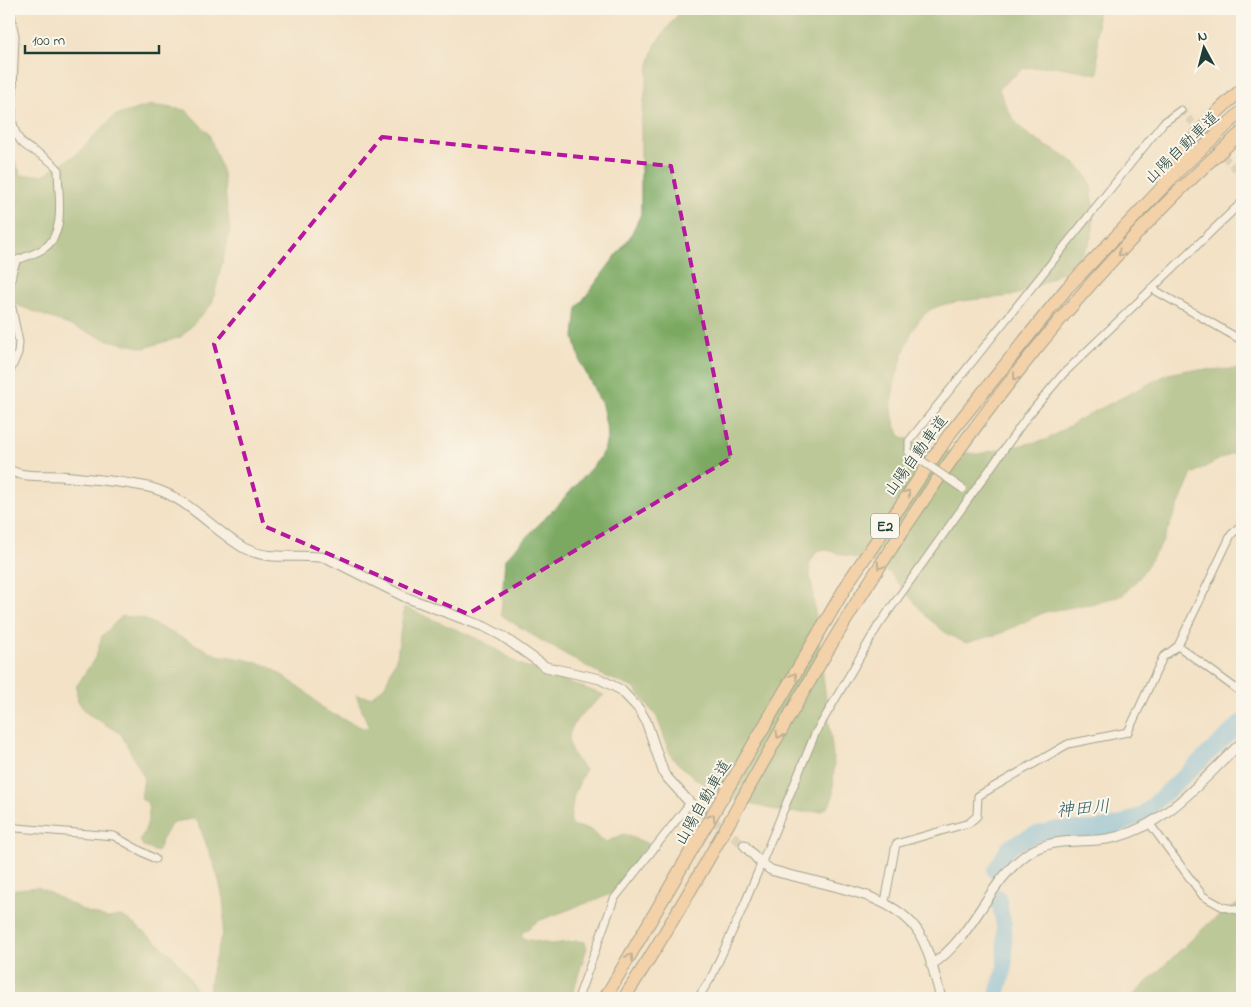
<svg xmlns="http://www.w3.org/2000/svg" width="1251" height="1007" viewBox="0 0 1251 1007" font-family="'Indie Flower','Klee One',sans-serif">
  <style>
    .forest { fill: #7ca962; stroke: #4e734b }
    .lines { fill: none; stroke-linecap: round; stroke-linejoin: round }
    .river { stroke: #6dbce7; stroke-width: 16 }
    .minor-tunnel { stroke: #c9c1a9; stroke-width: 7; stroke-dasharray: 7 3.5; stroke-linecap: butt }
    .tertiary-tunnel { stroke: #c9c1a9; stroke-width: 9; stroke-dasharray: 9 4.5; stroke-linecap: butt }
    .minor-casing { stroke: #3f564a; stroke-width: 9 }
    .tertiary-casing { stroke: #3f564a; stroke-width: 11 }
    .motorway-casing { stroke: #3f564a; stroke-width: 14 }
    .minor { stroke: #fff; stroke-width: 7 }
    .tertiary { stroke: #fff; stroke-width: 9 }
    .motorway { stroke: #f6be86; stroke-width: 12 }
    .minor-bridge-casing { stroke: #3f564a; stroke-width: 9; stroke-linecap: butt }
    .minor-bridge { stroke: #fff; stroke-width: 7 }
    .oneway { stroke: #807759 }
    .marked { fill: none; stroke: #b5179e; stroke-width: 4; stroke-dasharray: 10 6; stroke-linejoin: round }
    .labels { text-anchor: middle; stroke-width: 4; stroke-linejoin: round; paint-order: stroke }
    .shield { fill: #fbf7ec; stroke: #61756b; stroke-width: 1 }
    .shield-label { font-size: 15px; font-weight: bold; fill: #1f3d34 }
    .street-label { font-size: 16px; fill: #1f3d34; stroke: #fbf7ec }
    .water-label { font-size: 18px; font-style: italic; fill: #325d61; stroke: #fbf7ec }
  </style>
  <rect width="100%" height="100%" fill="#fbf7ec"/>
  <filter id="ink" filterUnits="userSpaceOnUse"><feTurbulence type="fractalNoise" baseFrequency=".02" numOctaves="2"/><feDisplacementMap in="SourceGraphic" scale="10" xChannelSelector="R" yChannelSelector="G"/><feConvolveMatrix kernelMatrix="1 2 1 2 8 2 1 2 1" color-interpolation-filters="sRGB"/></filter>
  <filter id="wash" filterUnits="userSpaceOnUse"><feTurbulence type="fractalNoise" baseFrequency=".0096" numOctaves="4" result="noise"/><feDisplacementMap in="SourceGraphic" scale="20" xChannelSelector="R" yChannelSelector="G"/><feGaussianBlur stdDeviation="1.12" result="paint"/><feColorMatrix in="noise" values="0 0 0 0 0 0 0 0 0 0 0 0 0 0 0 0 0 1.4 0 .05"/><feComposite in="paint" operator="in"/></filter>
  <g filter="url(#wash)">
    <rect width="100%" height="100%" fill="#f3e2c6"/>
    <g class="forest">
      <path d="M682 9H1097L1098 74 1055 66 1024 68 999 88C1004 104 1011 118 1023 130 1043 150 1084 156 1091 187 1094 202 1096 229 1089 243 1076 268 1032 293 1005 297 986 299 938 300 925 314 910 328 905 349 899 368 891 392 888 414 900 436L935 450 978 454 1046 440 1082 418 1168 374 1187 370 1242 369V451L1230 454 1192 474 1162 543 1139 578 1123 595 1091 604 1045 612 999 634 966 643 947 634 928 618 890 573 874 564 824 549 817 551 809 564 834 763 833 796 829 806 822 811 785 813 725 796 697 780 674 760 670 753 657 717 634 688 602 675 542 641 501 615 505 559 562 501 599 459 605 447 608 435 602 405 581 363 574 337 577 308 630 237 641 214V123L649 64 656 43Z"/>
      <polygon points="151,105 186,110 209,134 223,173 230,231 212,304 181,337 144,348 108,340 9,302 9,148 21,175 43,175 75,155 114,116"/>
      <path d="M404 607 483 641 519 664 604 695C589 709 564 723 570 747 571 754 581 764 585 770L574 795 570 822 574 826 589 829 606 842 624 834 649 844 611 894 538 921 521 934 525 939 551 944 578 941 585 942 587 948 571 998H210C206 969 226 940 224 910 223 882 208 851 199 824L194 819 173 822 165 833 157 852 144 847 140 841C146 829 152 815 147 802L141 799 144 777 121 734 85 712 78 701 76 687 96 656 102 636 122 616 142 618 217 655 244 659 269 666 306 692 326 711 363 728H369L356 695 371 697 385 686 397 656Z"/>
      <path d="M38 887 87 912 108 918 121 916 127 919C160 945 183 957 199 998H9V890Z"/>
      <polygon points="1242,901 1242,998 1130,998 1209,923"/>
    </g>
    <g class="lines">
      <g class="river">
        <polyline points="995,871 1009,847 1033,835 1058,829 1095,829 1119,825 1143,814 1242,722"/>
        <polyline points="996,998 1005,967 1004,925 998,897"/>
      </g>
    </g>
  </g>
  <g filter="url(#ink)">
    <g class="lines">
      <polyline class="minor-tunnel" points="1181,110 1242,176"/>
      <polyline class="tertiary-tunnel" points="701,811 744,845"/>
      <defs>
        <g id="minor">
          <polyline points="1151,288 1241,340 1242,339"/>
          <path d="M9 289 13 270 17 260C25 257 35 254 43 249 67 234 58 194 58 169 38 145 18 156 12 118L15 36 10 9"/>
          <polyline points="9,294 19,342 18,353 9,374"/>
          <polyline points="909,452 909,441 1163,123 1181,110"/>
          <polyline points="1178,646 1242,693"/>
          <polyline points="9,823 17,828 114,836 155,859"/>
          <polyline points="1150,824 1203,896 1223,907 1242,911"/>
          <polyline points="885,902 896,844 969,823 977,816 978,796 1068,744 1128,732 1163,657 1178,646 1231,535 1242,524"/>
          <polyline points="578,998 614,899 690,803"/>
          <polyline points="698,998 711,978 742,910 815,734 878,626 1027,417 1063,374 1242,202"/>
        </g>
        <g id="tertiary">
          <path d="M9 470C24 478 45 475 61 476 89 479 125 481 152 488 188 498 213 530 244 548 270 562 299 553 327 558L405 597 485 627 502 636 546 667 600 679 621 690 639 709 646 721 664 774 690 803 701 811"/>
          <path d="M744 845 761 863 771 870C816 884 894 891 919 933 930 952 935 977 941 998"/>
          <path d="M931 965C974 937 987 883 1027 854 1052 836 1084 844 1112 838 1165 827 1204 778 1242 742"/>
        </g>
        <g id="motorway">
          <polyline points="1161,177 1215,114 1242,89"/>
          <polyline points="605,998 851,578 951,432 1067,288 1180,169 1242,111"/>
          <path d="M624 998C711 865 781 721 867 586 971 421 1095 262 1242 132"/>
        </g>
      </defs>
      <use href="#minor" class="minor-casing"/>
      <use href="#tertiary" class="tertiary-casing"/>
      <use href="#motorway" class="motorway-casing"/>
      <use href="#minor" class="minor"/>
      <use href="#tertiary" class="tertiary"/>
      <use href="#motorway" class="motorway"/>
      <defs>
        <polyline id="minor-bridge" points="909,452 963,489"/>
      </defs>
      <use href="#minor-bridge" class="minor-bridge-casing"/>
      <use href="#minor-bridge" class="minor-bridge"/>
    </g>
    <defs><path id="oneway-chevron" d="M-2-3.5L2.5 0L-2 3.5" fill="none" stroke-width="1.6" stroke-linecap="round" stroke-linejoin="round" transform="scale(1.25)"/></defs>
    <g class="oneway">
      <use href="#oneway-chevron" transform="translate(1121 253) rotate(134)"/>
      <use href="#oneway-chevron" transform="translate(1016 377) rotate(128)"/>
      <use href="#oneway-chevron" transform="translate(907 493) rotate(-55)"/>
      <use href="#oneway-chevron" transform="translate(880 566) rotate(123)"/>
      <use href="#oneway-chevron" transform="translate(794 676) rotate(-60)"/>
      <use href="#oneway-chevron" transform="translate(779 735) rotate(120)"/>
      <use href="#oneway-chevron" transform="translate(712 817) rotate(-60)"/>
      <use href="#oneway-chevron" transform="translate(630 957) rotate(-59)"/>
    </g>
  </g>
  <path d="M0 0H1251V1007H0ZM382 137 671 166 731 458 468 614 264 526 214 344Z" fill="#f3e2c6" fill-opacity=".55" fill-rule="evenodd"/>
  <path class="marked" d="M382 137 671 166 731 458 468 614 264 526 214 344Z"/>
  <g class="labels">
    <rect class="shield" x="871" y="513.5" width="28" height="25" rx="4"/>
    <g class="shield-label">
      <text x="885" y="531">E2</text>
    </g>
    <g class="street-label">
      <text transform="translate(1181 147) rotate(-44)" y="6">山陽自動車道</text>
      <text transform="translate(915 455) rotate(-54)" y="6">山陽自動車道</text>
      <text transform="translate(702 802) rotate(-60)" y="6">山陽自動車道</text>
    </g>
    <g class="water-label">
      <text transform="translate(1083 808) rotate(-5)" y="6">神田川</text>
    </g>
  </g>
  <rect width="1251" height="1007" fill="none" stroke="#fbf7ec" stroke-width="30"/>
  <g transform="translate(1204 48) rotate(353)" stroke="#fbf7ec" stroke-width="4" paint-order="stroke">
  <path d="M0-4L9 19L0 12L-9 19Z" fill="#1f3d34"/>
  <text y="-8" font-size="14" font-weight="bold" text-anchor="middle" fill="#1f3d34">N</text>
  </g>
  <path d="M25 45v8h134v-8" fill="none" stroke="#1f3d34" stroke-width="2.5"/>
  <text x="32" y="45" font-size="15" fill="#1f3d34" stroke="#fbf7ec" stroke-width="4" paint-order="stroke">100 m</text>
</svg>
